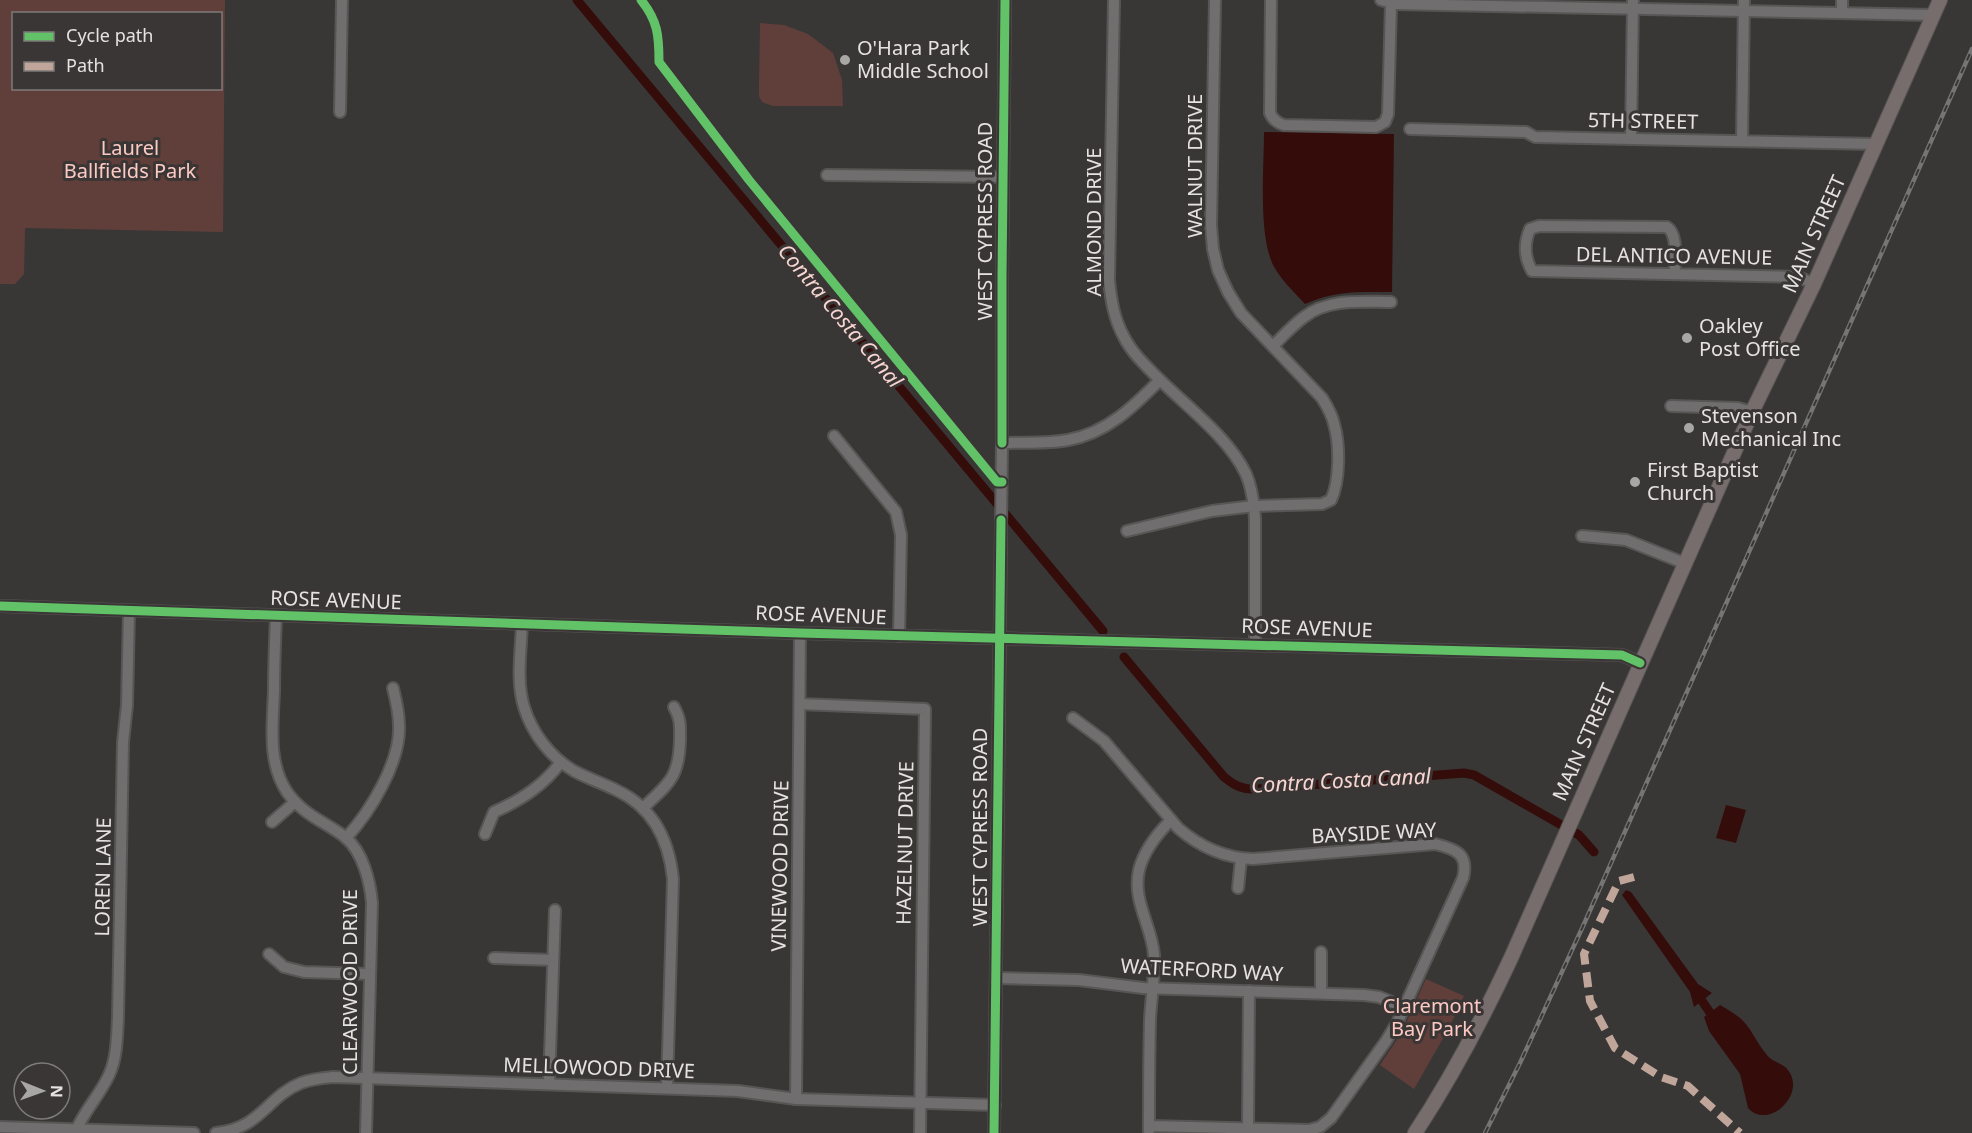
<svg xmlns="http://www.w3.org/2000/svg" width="1972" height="1133" viewBox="0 0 1972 1133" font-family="'Noto Sans',sans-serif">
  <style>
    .green { fill: #603f3a; fill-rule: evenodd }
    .water { fill: #340d0a }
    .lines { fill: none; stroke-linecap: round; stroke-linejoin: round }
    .canal { stroke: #340d0a; stroke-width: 9 }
    .minor-casing { stroke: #585555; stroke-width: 14 }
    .major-casing { stroke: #585555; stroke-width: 16 }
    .minor { stroke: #706e6e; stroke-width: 10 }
    .major { stroke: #766d6c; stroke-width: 14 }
    .rail-casing { stroke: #767575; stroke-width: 4.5 }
    .rail { stroke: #3a3635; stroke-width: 2; stroke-dasharray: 7; stroke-linecap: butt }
    .quiet { stroke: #c0a59a; stroke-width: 8; stroke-dasharray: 15 8; stroke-linecap: butt }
    .cycleway-casing { stroke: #3a3635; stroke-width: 13 }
    .cycleway { stroke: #61c268; stroke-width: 9 }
    .poi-dot { fill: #a9a6a6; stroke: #3a3635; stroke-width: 2 }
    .labels { text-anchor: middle; stroke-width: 6; stroke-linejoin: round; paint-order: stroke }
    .poi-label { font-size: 20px; fill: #e5e2e2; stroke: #3a3635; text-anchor: start }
    .street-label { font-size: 20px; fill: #e5e2e2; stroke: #3a3635 }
    .park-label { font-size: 20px; fill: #fdcac3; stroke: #3a3635 }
    .water-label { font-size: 21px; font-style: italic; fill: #f8d6d1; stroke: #3a3635 }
  </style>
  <rect width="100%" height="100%" fill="#393736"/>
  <g class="green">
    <path d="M0 0H225L223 232 25 228 24 274 15 284H0ZM14 14H220V88H14Z"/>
    <polygon points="760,23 784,25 808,34 833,53 842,80 843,106 773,106 762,102 759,96 759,87"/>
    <polygon points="1426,979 1464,996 1450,1026 1414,1089 1380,1065 1402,1032"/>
  </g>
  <g class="water">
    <path d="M1264 132 1394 134 1392 292C1358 292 1337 290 1305 304 1294 292 1281 280 1273 265 1258 233 1264 168 1264 132Z"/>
    <polygon points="1726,805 1746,810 1736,843 1716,838"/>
    <polygon points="1626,890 1631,892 1698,984 1712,993 1694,1007 1690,992 1622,895"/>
    <path d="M1720 1005C1727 1009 1734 1013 1740 1018 1751 1027 1757 1044 1767 1055 1774 1064 1785 1062 1791 1075 1802 1099 1767 1129 1748 1108L1740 1074 1709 1031 1704 1017Z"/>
  </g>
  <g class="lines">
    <g class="canal">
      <polyline points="577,0 1103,631"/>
      <path d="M1124 657 1224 777C1235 786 1243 790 1257 789L1464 773 1474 775 1579 835 1594 852"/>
      <polyline points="1696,992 1717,1023"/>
    </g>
    <defs>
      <g id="minor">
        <path d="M1114 0 1109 280C1111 300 1114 319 1124 337 1131 351 1142 362 1153 373 1182 403 1228 436 1246 474 1252 488 1254 504 1255 519V645"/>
        <path d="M1271 0 1270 113C1273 120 1277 123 1284 125L1376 127 1385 122 1388 114 1391 4"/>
        <polyline points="1381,0 1396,4 1933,15"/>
        <polyline points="1842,13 1842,0"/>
        <polyline points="340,112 342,0"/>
        <polyline points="1410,129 1526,132 1535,137 1876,144"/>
        <polyline points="1631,139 1633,0"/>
        <polyline points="1742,141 1744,0"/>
        <polyline points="827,175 1003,177"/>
        <path d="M1675 274C1674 261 1679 235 1667 227L1539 226 1530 229C1524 243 1524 257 1532 271L1799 277 1814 284"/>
        <path d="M1273 346C1283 336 1293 325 1304 317 1329 298 1362 302 1391 302"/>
        <polyline points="1671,406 1738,408 1752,412"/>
        <polyline points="834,436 896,512 901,535 899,636"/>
        <path d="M1002 443C1024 442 1046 444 1068 440 1107 433 1133 407 1160 380"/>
        <path d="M1127 531 1212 511 1254 506 1322 504 1331 500C1340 481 1340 444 1334 424 1332 414 1327 406 1322 398L1241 313 1228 292 1218 270 1213 249 1211 225 1215 0"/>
        <polyline points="1582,536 1626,540 1684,563"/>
        <polyline points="0,606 800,633 1622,655 1640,663"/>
        <path d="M276 617C275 641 274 665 274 690 273 724 267 762 287 792 304 816 324 821 345 837 363 852 370 881 372 903L366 1133"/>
        <path d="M522 624C521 651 516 681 524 707 532 733 550 757 574 771 587 778 602 783 616 790 653 807 669 840 673 879L667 1088"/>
        <polyline points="800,704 925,709 920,1133"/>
        <path d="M1073 718 1104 741 1178 828C1200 847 1224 858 1253 859L1435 844C1456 849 1469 854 1463 878L1398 1021 1386 1041 1331 1118 1320 1127 1309 1130 1149 1126"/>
        <path d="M643 808C669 783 679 778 680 740 680 725 681 720 674 707"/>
        <polyline points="272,822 295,802"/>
        <path d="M485 834 494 812C521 800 543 786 561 762"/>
        <path d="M346 838C370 812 401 762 399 725 399 713 396 700 393 688"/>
        <polyline points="1238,888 1241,859"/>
        <polyline points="269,954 284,967 304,972 370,974"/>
        <polyline points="494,958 553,960"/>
        <polyline points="997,978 1079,980 1143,988 1364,995 1379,997 1404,1007"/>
        <polyline points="1321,993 1321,952"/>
        <polyline points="549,1084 555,910"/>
        <polyline points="796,1099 800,633"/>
        <polyline points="0,1127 194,1133"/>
        <polyline points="1248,1128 1249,991"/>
        <path d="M1149 1131C1149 1094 1149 1057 1150 1020 1151 999 1155 977 1154 955 1152 926 1132 901 1139 870 1144 850 1157 834 1171 820"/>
        <path d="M75 1133C83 1112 100 1095 109 1075 117 1058 117 1037 118 1018L123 742 127 705 129 611"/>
        <path d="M216 1133C262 1128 266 1097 301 1083 311 1079 322 1078 333 1077L738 1091 796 1099 995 1105"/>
        <polyline points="994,1133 1002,443 1002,277 1005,0"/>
      </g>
      <path id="major" d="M1415 1133C1452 1077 1483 1018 1511 958L1752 412 1814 284 1940 0"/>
    </defs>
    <use href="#minor" class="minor-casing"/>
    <use href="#major" class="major-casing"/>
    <use href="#minor" class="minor"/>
    <use href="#major" class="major"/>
    <defs>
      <polyline id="rail" points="1485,1133 1520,1063 1584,924 1972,49"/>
    </defs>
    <use href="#rail" class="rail-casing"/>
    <use href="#rail" class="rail"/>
    <polyline class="quiet" points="1634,877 1619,881 1584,954 1590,1001 1615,1048 1661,1077 1688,1086 1740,1133"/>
    <defs>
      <g id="cycleway">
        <path d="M641 0C658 21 659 36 659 62L749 180 997 482H1002"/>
        <polyline points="1002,443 1002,277 1005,0"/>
        <polyline points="0,606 800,633 1622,655 1640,663"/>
        <polyline points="994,1133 1001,520"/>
      </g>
    </defs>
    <use href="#cycleway" class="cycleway-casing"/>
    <use href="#cycleway" class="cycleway"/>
  </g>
  <g class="poi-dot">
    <circle cx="845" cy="60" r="6"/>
    <circle cx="1687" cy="338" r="6"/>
    <circle cx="1689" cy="428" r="6"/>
    <circle cx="1635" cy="482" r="6"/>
  </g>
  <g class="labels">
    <g class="poi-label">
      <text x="857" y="55">O'Hara Park<tspan x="857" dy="23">Middle School</tspan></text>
      <text x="1699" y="333">Oakley<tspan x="1699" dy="23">Post Office</tspan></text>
      <text x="1701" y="423">Stevenson<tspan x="1701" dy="23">Mechanical Inc</tspan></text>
      <text x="1647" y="477">First Baptist<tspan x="1647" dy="23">Church</tspan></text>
    </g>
    <g class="street-label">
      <text transform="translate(1643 121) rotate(1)" y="7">5TH STREET</text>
      <text transform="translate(1195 166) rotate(-90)" y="7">WALNUT DRIVE</text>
      <text transform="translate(985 221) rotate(-90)" y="7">WEST CYPRESS ROAD</text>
      <text transform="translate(1094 222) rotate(-90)" y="7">ALMOND DRIVE</text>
      <text transform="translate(1814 234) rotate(-66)" y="7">MAIN STREET</text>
      <text transform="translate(1674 256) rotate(1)" y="7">DEL ANTICO AVENUE</text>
      <text transform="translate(336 600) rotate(2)" y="7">ROSE AVENUE</text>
      <text transform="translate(821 615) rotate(2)" y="7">ROSE AVENUE</text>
      <text transform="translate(1307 628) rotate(2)" y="7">ROSE AVENUE</text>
      <text transform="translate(1584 742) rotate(-66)" y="7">MAIN STREET</text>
      <text transform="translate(980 827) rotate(-90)" y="7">WEST CYPRESS ROAD</text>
      <text transform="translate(1374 833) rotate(-3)" y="7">BAYSIDE WAY</text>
      <text transform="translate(905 843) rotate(-89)" y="7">HAZELNUT DRIVE</text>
      <text transform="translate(780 866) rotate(-89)" y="7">VINEWOOD DRIVE</text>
      <text transform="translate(103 877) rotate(-89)" y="7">LOREN LANE</text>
      <text transform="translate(1202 970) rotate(3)" y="7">WATERFORD WAY</text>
      <text transform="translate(350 982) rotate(-90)" y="7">CLEARWOOD DRIVE</text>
      <text transform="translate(599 1068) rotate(2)" y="7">MELLOWOOD DRIVE</text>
    </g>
    <g class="park-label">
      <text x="130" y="155">Laurel<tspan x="130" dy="23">Ballfields Park</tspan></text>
      <text x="1432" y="1013">Claremont<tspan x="1432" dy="23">Bay Park</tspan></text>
    </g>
    <g class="water-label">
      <text transform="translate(840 316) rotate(50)" y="7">Contra Costa Canal</text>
      <text transform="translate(1341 781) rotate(-3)" y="7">Contra Costa Canal</text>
    </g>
  </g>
  <rect x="12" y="12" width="210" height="78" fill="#3a3635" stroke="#7e7b7a" stroke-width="1.5"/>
  <rect x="24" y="32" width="30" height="9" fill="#61c268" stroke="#7e7b7a" stroke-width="1.5"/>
  <text x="66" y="42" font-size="18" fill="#e5e2e2">Cycle path</text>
  <rect x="24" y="62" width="30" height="9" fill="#c0a59a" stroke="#7e7b7a" stroke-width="1.5"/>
  <text x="66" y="72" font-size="18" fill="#e5e2e2">Path</text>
  <g transform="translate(42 1091) rotate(91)"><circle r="28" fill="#3a3635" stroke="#7e7b7a" stroke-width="1.5"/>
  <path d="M0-4.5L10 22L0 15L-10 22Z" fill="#a9a6a6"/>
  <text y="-9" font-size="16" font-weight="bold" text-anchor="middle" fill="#e5e2e2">N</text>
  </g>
</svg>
